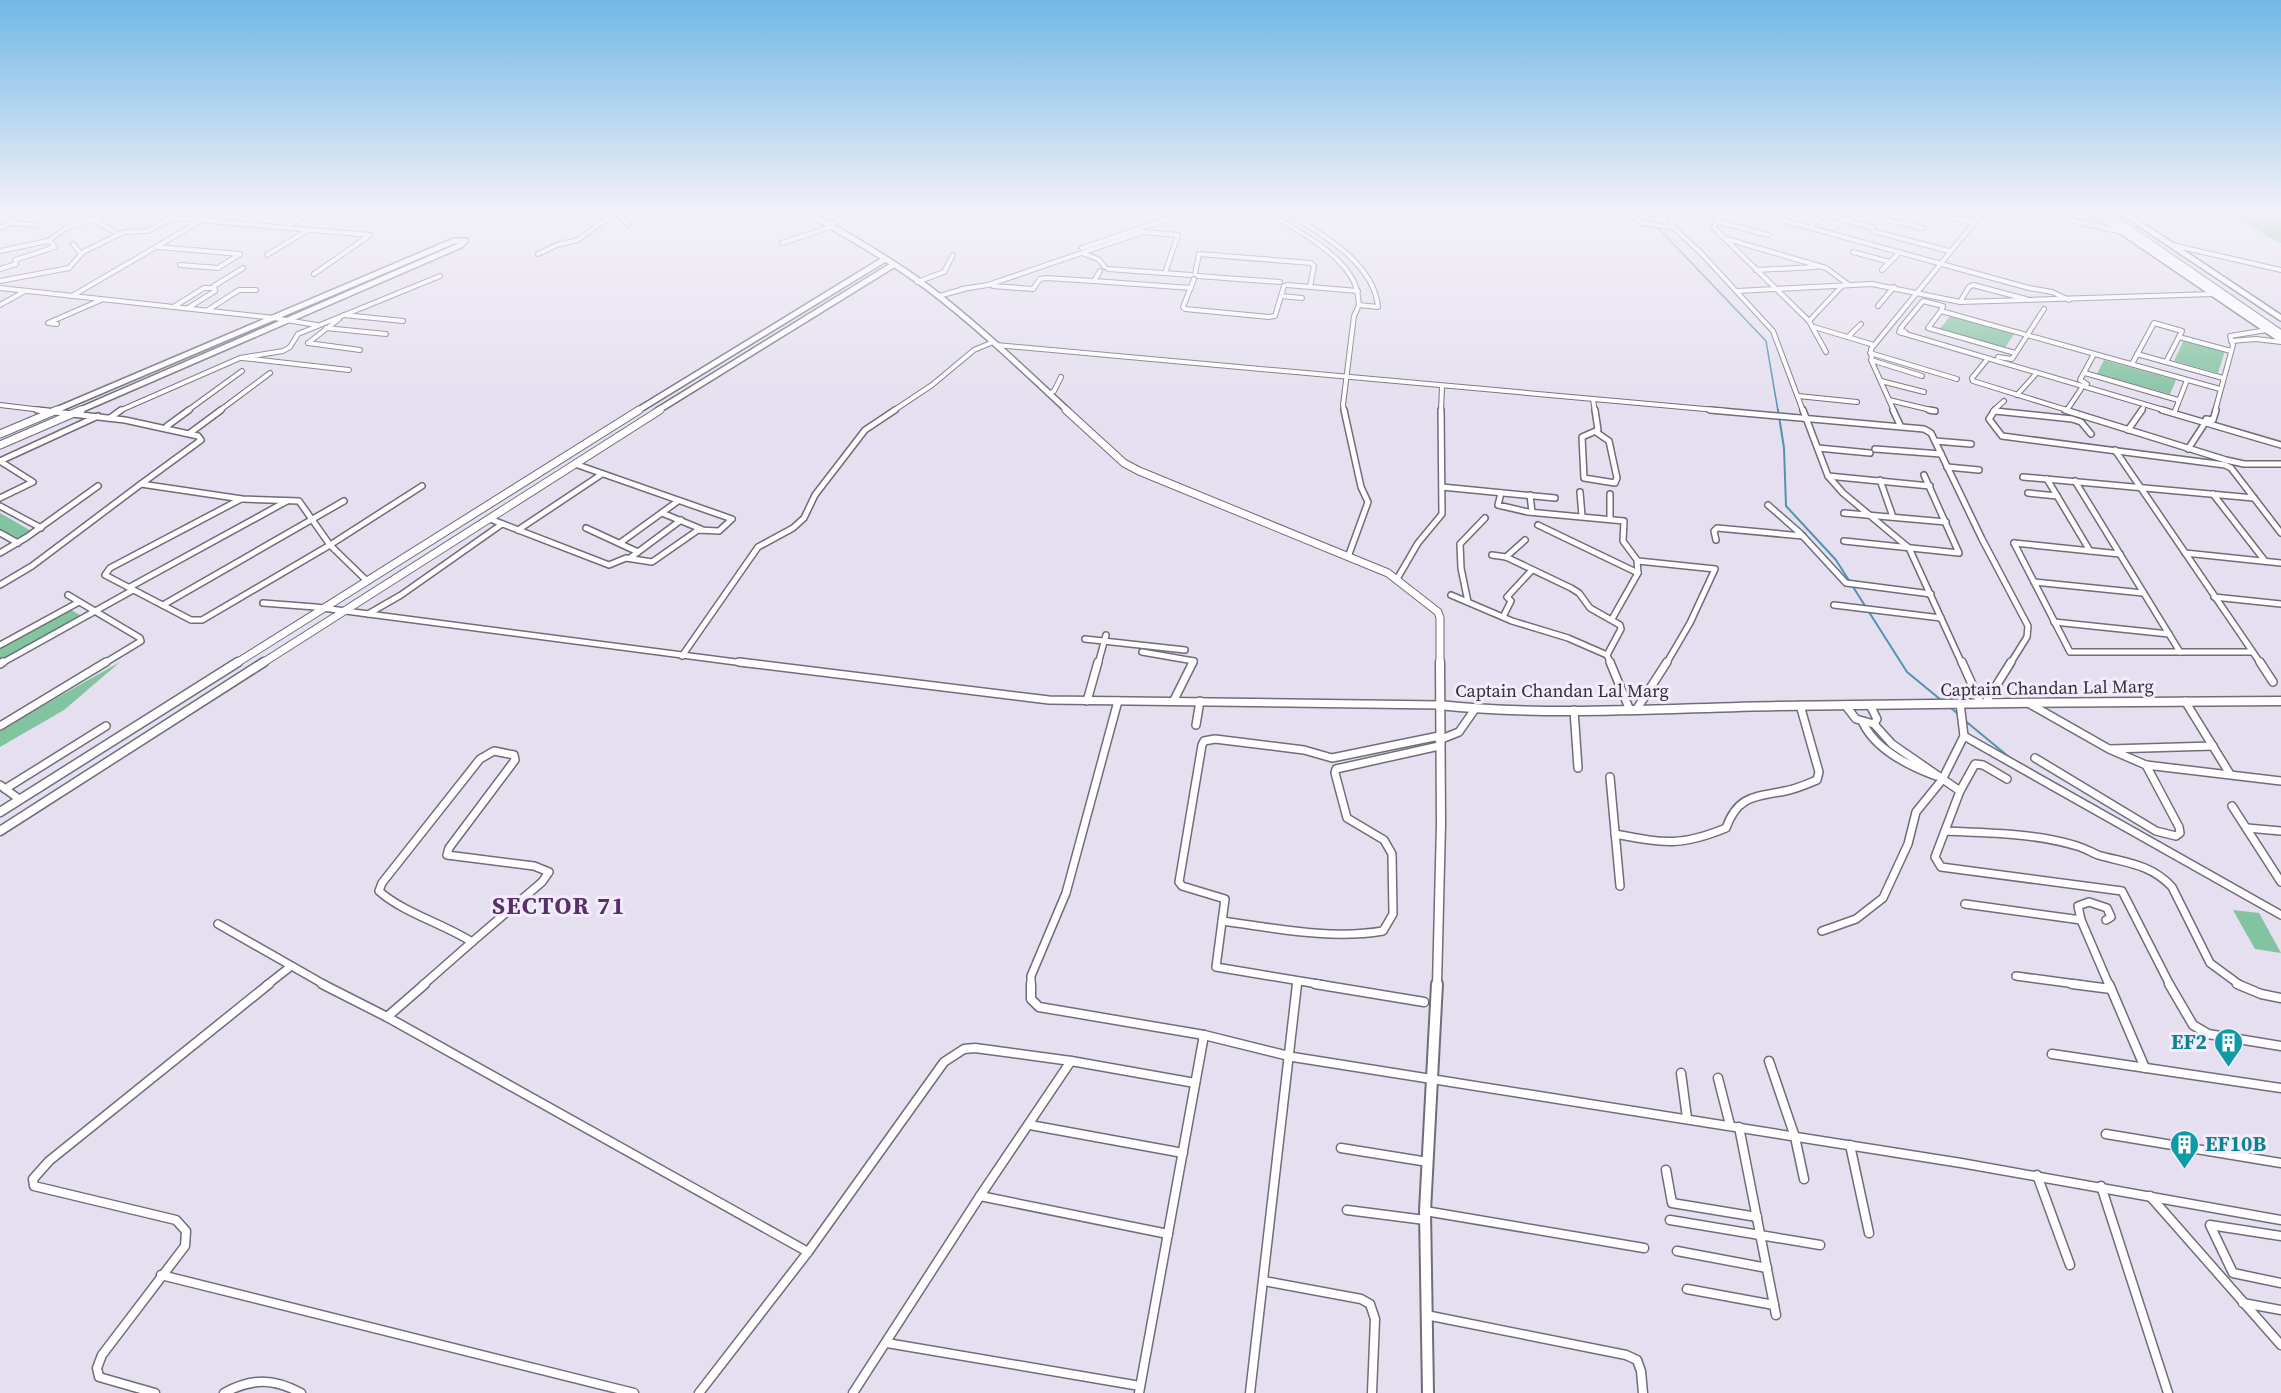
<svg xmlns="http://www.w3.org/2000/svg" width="2281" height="1393" viewBox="0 0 2281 1393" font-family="'Source Serif 4',serif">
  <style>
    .green { fill: #82c3a0 }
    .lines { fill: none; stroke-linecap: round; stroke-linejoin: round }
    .stream-far1 { stroke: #5194af; stroke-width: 1.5 }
    .stream { stroke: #5194af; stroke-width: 2 }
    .minor-far3-casing { stroke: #716c79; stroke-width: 6 }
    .minor-far2-casing { stroke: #716c79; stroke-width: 8 }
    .minor-far1-casing { stroke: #716c79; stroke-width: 10 }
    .minor-casing { stroke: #716c79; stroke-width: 11 }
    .tertiary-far3-casing { stroke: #716c79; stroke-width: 8 }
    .tertiary-far2-casing { stroke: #716c79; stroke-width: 9 }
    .tertiary-far1-casing { stroke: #716c79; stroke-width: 11 }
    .tertiary-casing { stroke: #716c79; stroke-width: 14 }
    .secondary-casing { stroke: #716c79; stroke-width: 8 }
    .trunk-casing { stroke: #716c79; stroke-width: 9 }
    .minor-far3 { stroke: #fff; stroke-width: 4 }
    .minor-far2 { stroke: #fff; stroke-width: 5 }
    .minor-far1 { stroke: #fff; stroke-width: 7 }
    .minor { stroke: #fff; stroke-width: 8 }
    .tertiary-far3 { stroke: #fff; stroke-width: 5 }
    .tertiary-far2 { stroke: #fff; stroke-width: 7 }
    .tertiary-far1 { stroke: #fff; stroke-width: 8 }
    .tertiary { stroke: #fff; stroke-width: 10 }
    .secondary { stroke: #fff; stroke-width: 5 }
    .trunk { stroke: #fff; stroke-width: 7 }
    .labels { text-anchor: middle; stroke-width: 6; stroke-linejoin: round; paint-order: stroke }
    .street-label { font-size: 18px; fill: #333137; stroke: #f2ecfc }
    .near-culture-label { font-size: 21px; font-weight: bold; fill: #0d838f; stroke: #f2ecfc; text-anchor: end }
    .district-label { font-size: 24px; font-weight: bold; letter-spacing: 1.5px; fill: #563067; stroke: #f2ecfc }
  </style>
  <rect width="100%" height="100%" fill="#e5dfef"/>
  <g class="green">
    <polygon points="2230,212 2281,212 2281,243 2268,237"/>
    <polygon points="1950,316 2014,334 2005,348 1940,329"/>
    <polygon points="2184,340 2225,351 2218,373 2174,361"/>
    <polygon points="2104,360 2176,380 2170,394 2097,374"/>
    <polygon points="0,513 33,532 16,543 0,533"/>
    <polygon points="71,610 82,616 0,660 0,648"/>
    <polygon points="120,662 64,710 0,747 0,730"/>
    <polygon points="2233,910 2259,913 2281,953 2255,949"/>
  </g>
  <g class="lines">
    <polyline class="stream-far1" points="1643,212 1766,341 1778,411"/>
    <g class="stream">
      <polyline points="1778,410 1784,448 1786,506 1836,560 1907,672 1941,700"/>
      <polyline points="1950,707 1959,715"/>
      <polyline points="1963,719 2009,757 2218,876"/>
    </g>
    <defs>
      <g id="minor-far3">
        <polyline points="105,212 370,235 314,274"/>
        <polyline points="331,212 345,213"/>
        <polyline points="615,212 629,225"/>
        <polyline points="650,212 650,215 679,217"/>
        <path d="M1266 212C1294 228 1340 252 1354 282 1358 290 1358 297 1359 305L1378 307C1374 262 1321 234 1286 212"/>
        <polyline points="1626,212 1642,223 1674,228"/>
        <polyline points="1679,212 1670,221 1674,228 1701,253 1773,331 1803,411"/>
        <polyline points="1727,212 1716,221 1714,228 1809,321 1826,352"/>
        <polyline points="1739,212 1748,214 1745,218"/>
        <polyline points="1886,212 1887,220 1923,228"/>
        <polyline points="1931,212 1974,223"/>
        <polyline points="2036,212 2122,232"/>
        <polyline points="1825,214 1873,228 1873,231 1949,251"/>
        <polyline points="92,220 119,234"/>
        <polyline points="1782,220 2029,288 2052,292 2069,300"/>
        <polyline points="1716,221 1768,235"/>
        <polyline points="11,223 36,225"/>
        <polyline points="829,224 868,212"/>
        <polyline points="286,227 311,212"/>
        <polyline points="1810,227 1827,212"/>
        <polyline points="0,228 31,212"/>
        <polyline points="1724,238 1826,268 1849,285"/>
        <polyline points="782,243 833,226"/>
        <polyline points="73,244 81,254"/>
        <polyline points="2172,245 2281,270"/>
        <polyline points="158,247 240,254 218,268 180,265"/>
        <polyline points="1082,248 1189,212"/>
        <polyline points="0,251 48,241 66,228 110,214"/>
        <polyline points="1853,252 1890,262"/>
        <polyline points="1082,253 1098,259 1105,267"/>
        <polyline points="538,254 557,245 578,240 616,212"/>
        <polyline points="267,255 308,230"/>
        <polyline points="0,269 16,264 15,260 55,247 49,240"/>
        <polyline points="1108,269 1191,275"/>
        <polyline points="1756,270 1816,267"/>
        <polyline points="1882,270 1899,253"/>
        <polyline points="1195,274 1199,254 1311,263 1314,266 1310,287"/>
        <polyline points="1198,276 1280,282"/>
        <polyline points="1194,279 1183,307 1185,309 1269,317 1275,316 1284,286"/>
        <polyline points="0,281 69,268 83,252 124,232 148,231 172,218"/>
        <polyline points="1094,281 1191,288"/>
        <polyline points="917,282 944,272 953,255"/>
        <polyline points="1287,285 1358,291"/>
        <polyline points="993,286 1033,289 1040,279 1046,278 1094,281 1100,271"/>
        <polyline points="0,288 274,318 317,325"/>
        <polyline points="962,289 988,285 1143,232 1178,235 1165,273"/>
        <polyline points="1737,291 1872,284 1960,302 2213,294"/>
        <polyline points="72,296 216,212"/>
        <polyline points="939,296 964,289"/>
        <polyline points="1281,296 1302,298"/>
        <polyline points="1960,302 1969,287 1973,285 2026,299"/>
        <polyline points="0,305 25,291"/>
        <polyline points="175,306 204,288 214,288"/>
        <polyline points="1878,306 1894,287"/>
        <polyline points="188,308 215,291 214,286 243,268"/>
        <polyline points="208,310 239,290 256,290"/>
        <polyline points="1941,311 2220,389"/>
        <polyline points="1941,311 1928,328 2015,353"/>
        <polyline points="344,315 403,321"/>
        <polyline points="1809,321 1842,286"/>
        <polyline points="57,324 48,323 101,300"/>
        <polyline points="1814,327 1874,345"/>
        <polyline points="326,328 386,334"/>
        <polyline points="1899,332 2167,411"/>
        <polyline points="1905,332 1900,329 1923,301 1943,306 1941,311"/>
        <polyline points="1848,337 1861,324"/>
        <polyline points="2179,337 2231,351"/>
        <polyline points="2231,341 2256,339 2281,342"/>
        <polyline points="308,343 360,350"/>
        <polyline points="308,343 339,319"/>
        <polyline points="996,345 1727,411"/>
        <polyline points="1870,353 1957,379"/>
        <polyline points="2137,354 2223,378"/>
        <polyline points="1998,357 2012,359 2044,309"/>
        <polyline points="242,358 349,370"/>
        <polyline points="1871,360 1922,376"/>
        <polyline points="1986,361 1972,378 1973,381 2070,411"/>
        <polyline points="2132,364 2154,323 2182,331 2166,362"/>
        <polyline points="2085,373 2178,400"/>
        <polyline points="1881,381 1924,392"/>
        <polyline points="2087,384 2080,380 2094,354"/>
        <polyline points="1049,394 1054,391 1061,377"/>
        <polyline points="2017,395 2035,375"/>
        <polyline points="1798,396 1857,402"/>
        <polyline points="1593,400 1595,411"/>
        <polyline points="1889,400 1935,411"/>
        <polyline points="0,405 50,411"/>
        <polyline points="2067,410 2081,389"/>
        <polyline points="119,411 240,358 283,351 290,347 298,334 440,276"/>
        <polyline points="187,411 242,371"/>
        <polyline points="219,411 270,373"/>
        <polyline points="893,411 932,385 974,350 993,342"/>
        <polyline points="1344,411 1343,405 1354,316 1359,305"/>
        <polyline points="1441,411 1442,386"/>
        <polyline points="1894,411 1872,362 1871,349 1983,212"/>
        <polyline points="1993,411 2004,401"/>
        <polyline points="2141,411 2143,408"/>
        <polyline points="2175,411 2187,380"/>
        <polyline points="2215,411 2233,345 2230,336 2267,330"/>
      </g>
      <g id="minor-far2">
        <polyline points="37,410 125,420 198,436 201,440 141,484 242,499 299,501 330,545 367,581"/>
        <polyline points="1344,410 1361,487 1368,502 1348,557"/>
        <polyline points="1595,410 1598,430 1582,437 1584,478 1615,483 1617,478 1609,441 1596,432"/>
        <polyline points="1710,410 1924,429 1931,433 1982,539 2028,626 2027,637 2010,664"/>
        <polyline points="1803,410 1828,476 1843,493 1909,548 1962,664"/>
        <polyline points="1893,410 1900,425"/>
        <polyline points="1929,410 1935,411"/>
        <polyline points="1995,410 1989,419 2002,436 2225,465 2231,468 2281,533"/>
        <polyline points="2065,410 2226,460 2244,464 2281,464"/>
        <polyline points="2162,410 2281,445"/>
        <polyline points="1995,411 2072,419 2081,422 2091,434"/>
        <polyline points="110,418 121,410"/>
        <polyline points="2206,419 2213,420 2216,410"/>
        <polyline points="167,426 189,410"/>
        <polyline points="2128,430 2142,410"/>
        <polyline points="190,433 221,410"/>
        <polyline points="1935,441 1971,444"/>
        <polyline points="1818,448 1870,453"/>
        <polyline points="1875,449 1941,454"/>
        <polyline points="2188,449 2203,426"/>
        <polyline points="2115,450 2261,664"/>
        <polyline points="0,461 98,416"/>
        <polyline points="0,461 33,482 0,498"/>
        <polyline points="1947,467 1979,470"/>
        <polyline points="1828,476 1930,486"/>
        <polyline points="2023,477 2254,498"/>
        <polyline points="2047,479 2090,551"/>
        <polyline points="1880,480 1893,517"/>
        <polyline points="2075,481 2180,652"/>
        <polyline points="1442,487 1555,498"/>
        <polyline points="1580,492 1582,516"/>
        <polyline points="1501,493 1498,505 1528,512 1624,521 1623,541 1637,560 1638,573 1612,619"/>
        <polyline points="2028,493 2057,496"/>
        <polyline points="1610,494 1610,518"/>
        <polyline points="2213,494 2265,561"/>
        <polyline points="1530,495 1532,512"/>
        <polyline points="241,499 110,568 105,575 191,620 202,620 330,545 422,486"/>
        <polyline points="1768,505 1800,533 1846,583 1931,594"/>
        <polyline points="0,506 41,528"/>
        <polyline points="662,513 701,529"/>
        <polyline points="1844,513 1946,522"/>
        <polyline points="490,519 609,565 626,558 652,562 698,530 719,531 732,519 575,464"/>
        <polyline points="1538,525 1638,573"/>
        <polyline points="586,528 638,552"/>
        <polyline points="518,530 602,474"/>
        <polyline points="0,533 18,543"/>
        <polyline points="1716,540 1714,531 1717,528 1803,536"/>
        <polyline points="1844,541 1959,553 1924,475"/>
        <polyline points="620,543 678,501"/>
        <polyline points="2014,543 2070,652 2252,652"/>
        <polyline points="2014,543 2120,554"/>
        <polyline points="0,553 27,537 98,486"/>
        <polyline points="2185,553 2281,563"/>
        <polyline points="1492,555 1506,557 1571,588 1579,593 1590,608 1620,625 1621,629 1607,655 1611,664"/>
        <polyline points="1506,557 1525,540"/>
        <polyline points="630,558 681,520"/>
        <polyline points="1638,561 1715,569 1690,623 1666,664"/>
        <polyline points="1397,579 1418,543 1442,514 1441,410"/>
        <polyline points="2034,582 2143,593"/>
        <polyline points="0,585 32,566 141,484"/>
        <polyline points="130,587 287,501"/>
        <polyline points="68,595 140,638 141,641 103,664"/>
        <polyline points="1451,595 1512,621 1568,638 1607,655"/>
        <polyline points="2214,597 2281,604"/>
        <polyline points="1468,602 1461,568 1460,544 1485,518"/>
        <polyline points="263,603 315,607 751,664"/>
        <polyline points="163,605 344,501"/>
        <polyline points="1834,605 1941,618"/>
        <polyline points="368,614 401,595 502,524"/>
        <polyline points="1503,617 1511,601 1507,597 1532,570"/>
        <polyline points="2054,622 2169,634"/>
        <polyline points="1085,639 1185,650"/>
        <polyline points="0,645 79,602"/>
        <polyline points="1142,652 1194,661 1193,664"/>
        <polyline points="682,656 758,547 793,528 804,518 815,495 865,430 895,410"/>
        <polyline points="0,664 133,590"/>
        <polyline points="1098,664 1106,635"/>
      </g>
      <g id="minor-far1">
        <polyline points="739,662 1049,700 1439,705"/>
        <polyline points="1610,662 1629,708"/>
        <polyline points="1962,662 1980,702"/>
        <polyline points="2260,662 2273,682"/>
        <polyline points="0,664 3,662"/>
        <polyline points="1174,700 1193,662"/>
        <polyline points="1087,701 1098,662"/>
        <polyline points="2185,701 2230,774"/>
        <polyline points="1986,702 2011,662"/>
        <polyline points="2028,703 2109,749 2146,765 2281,781"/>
        <polyline points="1845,705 1856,719 1874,724 1877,719 1870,705"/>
        <polyline points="1638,707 1667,662"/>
        <polyline points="1574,710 1578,768"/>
        <path d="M1863 723C1876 750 1909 766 1936 776"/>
        <polyline points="1874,724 1892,744 1960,791 1935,857 1941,867 2122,891 2170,985"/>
        <polyline points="1196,725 1200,701"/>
        <polyline points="0,726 106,662"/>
        <polyline points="1964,736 2281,915"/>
        <polyline points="1439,740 1459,732 1475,709"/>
        <polyline points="2110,749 2213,746"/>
        <path d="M494 751 514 755 515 760 449 848 447 855 534 866 549 872 542 882 472 942C444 924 402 912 379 891L382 883 480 759Z"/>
        <polyline points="2035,758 2156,831 2176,836 2180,833 2179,827 2146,765"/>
        <polyline points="1610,777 1620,886"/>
        <polyline points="0,785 19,799"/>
        <polyline points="5,789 106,726"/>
        <polyline points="1960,791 1975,764 1983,765 2007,779"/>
        <polyline points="2232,806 2281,882"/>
        <polyline points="2247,828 2281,831"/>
        <path d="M1945 831C1989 833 2034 833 2077 846 2084 848 2091 852 2098 855 2126 863 2151 864 2172 887L2210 963 2240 985"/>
        <path d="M1615 834C1663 843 1680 847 1726 828 1738 795 1755 797 1785 791 1796 789 1807 784 1817 780L1819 772 1800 705"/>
        <polyline points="1965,904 2081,920 2109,985"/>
        <polyline points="2081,920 2078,906 2089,902 2107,908 2111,917 2106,920"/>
        <path d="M1222 921C1275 928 1330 940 1383 931L1393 914 1392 854 1384 840 1347 818 1335 773 1336 769 1439 746"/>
        <polyline points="218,924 325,985"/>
        <polyline points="1822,931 1856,919 1883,898 1908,844 1916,812 1942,780 1964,736 1960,703"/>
        <polyline points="2016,976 2083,985"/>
        <polyline points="267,985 290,967"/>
        <polyline points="423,985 472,942"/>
        <polyline points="1031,985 1031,976 1066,893 1118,701"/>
        <polyline points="1297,985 1297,981"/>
        <polyline points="1324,985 1216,967 1225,899 1182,886 1179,882 1202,745 1204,741 1215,739 1304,750 1332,758 1439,736"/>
      </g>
      <g id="minor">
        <polyline points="322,984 387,1017 808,1252"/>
        <polyline points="1031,984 1031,999 1039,1007 1204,1035 1293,1057 1961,1163 2281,1220"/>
        <polyline points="1315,984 1424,1002"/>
        <polyline points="2072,984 2111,989"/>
        <polyline points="2109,984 2145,1068"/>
        <polyline points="2169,984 2193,1025 2208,1034 2281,1046"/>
        <polyline points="2237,984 2261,994 2281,998"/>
        <polyline points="387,1017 425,984"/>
        <polyline points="2052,1054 2281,1088"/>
        <polyline points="1769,1061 1795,1137 1804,1179"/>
        <polyline points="1681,1073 1687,1118"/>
        <polyline points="1718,1078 1730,1125"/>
        <polyline points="1030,1125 1183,1153"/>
        <polyline points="1739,1127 1776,1315"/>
        <polyline points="2106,1134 2281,1163"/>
        <polyline points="1850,1145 1869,1233"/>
        <polyline points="1341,1148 1428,1162"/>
        <polyline points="1666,1170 1672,1203 1757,1217"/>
        <polyline points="2037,1175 2070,1265"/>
        <polyline points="2101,1186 2168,1393"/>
        <polyline points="980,1196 1168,1234"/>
        <polyline points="2150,1196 2281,1345"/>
        <polyline points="1347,1210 1425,1220"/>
        <polyline points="1425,1211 1644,1248"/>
        <polyline points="1670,1220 1820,1245"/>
        <polyline points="2281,1236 2210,1225 2233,1273 2281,1283"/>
        <polyline points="1677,1251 1767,1268"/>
        <polyline points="161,1275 634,1393"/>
        <polyline points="1264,1281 1361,1299 1370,1304 1375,1319 1372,1393"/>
        <polyline points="1687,1289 1774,1305"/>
        <polyline points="2243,1303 2281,1310"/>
        <polyline points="1426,1315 1626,1355 1637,1360 1641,1371 1643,1393"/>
        <polyline points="887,1343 1140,1386"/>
        <polyline points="155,1393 99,1377 97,1368 102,1355 185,1246 186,1231 176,1220 34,1186 33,1179 49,1161 269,984"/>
        <path d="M224 1393C252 1378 273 1378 301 1393"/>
        <polyline points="699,1393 808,1252 944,1062 964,1049 975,1048 1071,1061 1195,1083"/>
        <polyline points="853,1393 980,1196 1071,1061"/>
        <polyline points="1139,1393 1204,1035"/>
        <polyline points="1250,1393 1297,984"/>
      </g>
      <g id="tertiary-far3">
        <path d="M807 212C848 236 889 259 927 287 977 325 1022 368 1068 411"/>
        <polyline points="54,411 454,241 465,241 461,245 78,411"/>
        <polyline points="637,411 885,259"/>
        <polyline points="657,411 893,265"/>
      </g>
      <g id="tertiary-far2">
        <polyline points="1066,410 1124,463 1139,471 1388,573 1438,612 1440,618 1440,664"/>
        <polyline points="0,434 57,410"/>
        <polyline points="0,445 81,410"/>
        <polyline points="235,664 639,410"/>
        <polyline points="261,664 660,410"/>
      </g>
      <g id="tertiary-far1">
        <path d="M1439 705C1551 717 1666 708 1778 706 1946 703 2113 702 2281 701"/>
        <polyline points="0,812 238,662"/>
        <polyline points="0,831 264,662"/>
        <polyline points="1437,985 1441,824 1440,662"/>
      </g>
      <polyline id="tertiary" points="1428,1393 1425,1211 1437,984"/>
      <g id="secondary">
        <polyline points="2093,212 2281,340"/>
        <polyline points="2122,212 2281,318"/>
      </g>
      <polyline id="trunk" points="2104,212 2281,334"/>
    </defs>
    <use href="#minor-far3" class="minor-far3-casing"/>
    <use href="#minor-far2" class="minor-far2-casing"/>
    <use href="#minor-far1" class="minor-far1-casing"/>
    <use href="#minor" class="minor-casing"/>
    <use href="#tertiary-far3" class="tertiary-far3-casing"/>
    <use href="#tertiary-far2" class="tertiary-far2-casing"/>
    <use href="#tertiary-far1" class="tertiary-far1-casing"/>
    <use href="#tertiary" class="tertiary-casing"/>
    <use href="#secondary" class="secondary-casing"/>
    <use href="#trunk" class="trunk-casing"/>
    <use href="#minor-far3" class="minor-far3"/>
    <use href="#minor-far2" class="minor-far2"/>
    <use href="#minor-far1" class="minor-far1"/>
    <use href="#minor" class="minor"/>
    <use href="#tertiary-far3" class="tertiary-far3"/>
    <use href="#tertiary-far2" class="tertiary-far2"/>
    <use href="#tertiary-far1" class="tertiary-far1"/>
    <use href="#tertiary" class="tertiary"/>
    <use href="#secondary" class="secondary"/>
    <use href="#trunk" class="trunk"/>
  </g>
  <linearGradient id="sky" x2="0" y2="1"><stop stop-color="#71b8e6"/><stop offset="0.52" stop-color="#f3f1f8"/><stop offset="1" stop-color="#f3f1f8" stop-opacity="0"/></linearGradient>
  <rect width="2281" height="407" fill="url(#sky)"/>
  <defs>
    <symbol id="building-pin" viewBox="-11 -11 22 30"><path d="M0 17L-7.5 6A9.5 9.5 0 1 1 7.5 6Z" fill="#0f9aa8" stroke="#f2ecfc"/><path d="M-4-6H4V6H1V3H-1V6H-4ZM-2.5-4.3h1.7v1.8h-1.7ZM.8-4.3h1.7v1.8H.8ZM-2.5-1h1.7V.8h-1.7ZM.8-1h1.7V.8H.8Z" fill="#fff"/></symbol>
  </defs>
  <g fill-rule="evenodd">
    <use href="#building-pin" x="2212" y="1026" width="33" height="45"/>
    <use href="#building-pin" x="2168" y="1128" width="33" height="45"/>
  </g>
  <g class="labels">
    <g class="street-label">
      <text transform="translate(2047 688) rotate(-1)" y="6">Captain Chandan Lal Marg</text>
      <text x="1562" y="697">Captain Chandan Lal Marg</text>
    </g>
    <g class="near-culture-label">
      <text x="2207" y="1049">EF2</text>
      <text x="2205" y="1151" text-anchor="start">EF10B</text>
    </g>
    <g class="district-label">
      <text x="559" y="914">SECTOR 71</text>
    </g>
  </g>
</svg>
